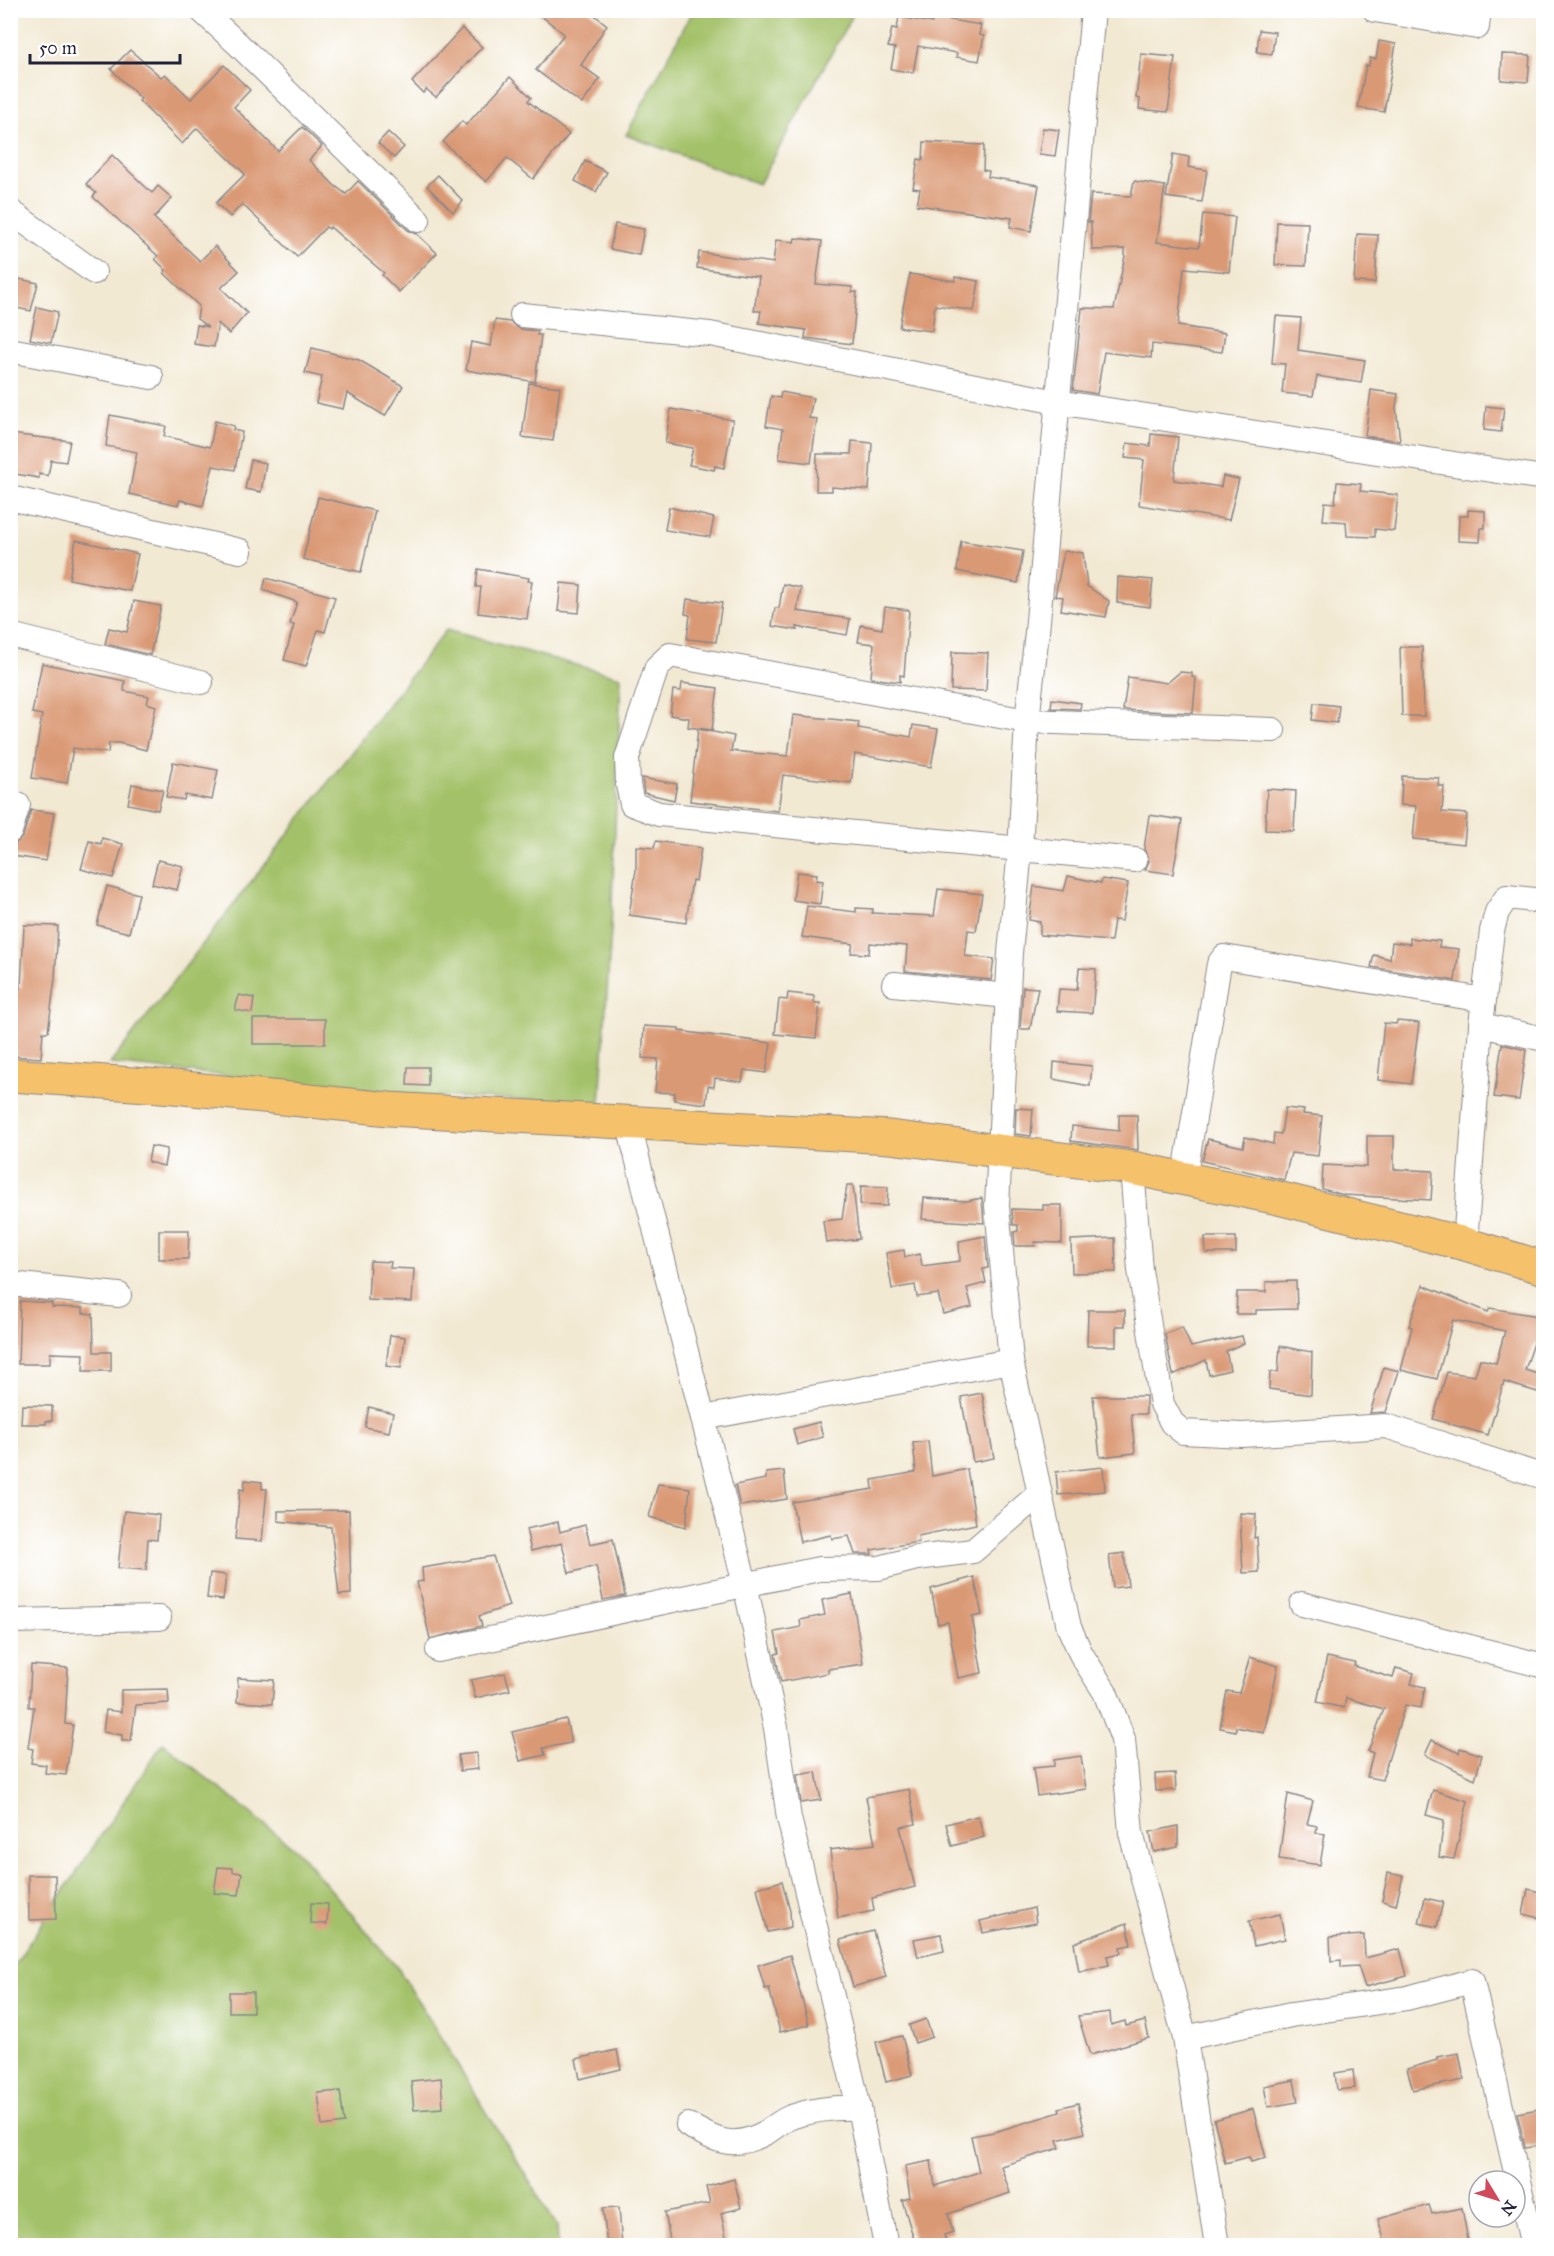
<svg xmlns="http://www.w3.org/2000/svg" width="1554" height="2256" viewBox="0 0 1554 2256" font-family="'IM FELL Great Primer',serif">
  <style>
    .green { fill: #a3c168; stroke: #627252; stroke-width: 1.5 }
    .building { fill: #da9974 }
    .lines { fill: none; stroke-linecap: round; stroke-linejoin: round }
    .minor-casing { stroke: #8a8687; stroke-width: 26 }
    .highway-casing { stroke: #8a8687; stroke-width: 35 }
    .minor { stroke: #fff; stroke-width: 24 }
    .highway { stroke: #f5c16b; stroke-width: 33 }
  </style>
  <rect width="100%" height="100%" fill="#fff"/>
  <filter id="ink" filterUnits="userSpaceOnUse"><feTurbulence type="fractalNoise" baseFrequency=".0167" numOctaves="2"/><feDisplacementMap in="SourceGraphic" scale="12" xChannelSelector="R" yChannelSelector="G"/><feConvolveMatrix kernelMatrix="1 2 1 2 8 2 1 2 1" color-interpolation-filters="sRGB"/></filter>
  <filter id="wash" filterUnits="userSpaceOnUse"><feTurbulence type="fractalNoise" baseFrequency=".008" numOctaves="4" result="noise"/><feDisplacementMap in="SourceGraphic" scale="24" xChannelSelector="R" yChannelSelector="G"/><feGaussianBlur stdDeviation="1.35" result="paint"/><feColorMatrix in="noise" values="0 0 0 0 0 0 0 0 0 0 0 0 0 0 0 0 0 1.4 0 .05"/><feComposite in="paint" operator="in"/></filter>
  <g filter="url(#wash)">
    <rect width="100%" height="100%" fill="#f2e9d3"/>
    <g class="green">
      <polygon points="693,11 855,11 759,184 626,135"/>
      <polygon points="446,630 621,677 611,929 600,1103 424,1096 110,1064"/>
      <polygon points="163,1743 299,1852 399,1970 557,2226 558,2245 11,2246 11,1970"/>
    </g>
    <g id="blocks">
      <g class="building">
        <polygon points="534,10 588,10 607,25 581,65 600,79 582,104 536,70 564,34"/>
        <polygon points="899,17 932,23 933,17 981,25 979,35 984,36 979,61 956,57 957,53 918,46 913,73 891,69 895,48 888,47 892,28 897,29"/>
        <polygon points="462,28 482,47 436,97 426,89 423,93 412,82"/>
        <polygon points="1259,30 1275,32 1272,54 1257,52"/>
        <polygon points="1379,41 1396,44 1384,112 1358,108 1366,65 1369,66 1370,58 1376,59"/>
        <polygon points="130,50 161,77 165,74 191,99 224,65 250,90 234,107 278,151 302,127 322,146 309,160 334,185 346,194 358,181 408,230 417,234 437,253 399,292 382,275 384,273 330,227 329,229 326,227 297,257 242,204 230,217 216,203 245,174 197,128 182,144 139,101 141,99 111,69"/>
        <polygon points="1141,54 1175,57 1168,112 1139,109 1140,99 1136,98"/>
        <polygon points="1502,54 1530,55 1528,82 1501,80"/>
        <polygon points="510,77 531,97 528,101 569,134 533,179 507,158 486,182 443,142 462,121 466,125"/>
        <polygon points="1043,128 1059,130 1055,156 1039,154"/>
        <polygon points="388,132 404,147 394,158 378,143"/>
        <polygon points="924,142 984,145 983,170 989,171 988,177 1039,185 1031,231 1010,227 1012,218 917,205 920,189 913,188 918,159 923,160"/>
        <polygon points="1173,154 1189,157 1188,167 1207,170 1202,202 1166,197"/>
        <polygon points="112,155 152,193 158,186 172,198 154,218 200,261 215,246 239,271 221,288 247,313 229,334 218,323 214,347 194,344 197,325 208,327 197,319 199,306 164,273 166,270 155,259 158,256 93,197 96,193 86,184"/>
        <polygon points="585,161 607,172 596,192 575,181"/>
        <polygon points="438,175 463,201 453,212 427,186"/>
        <polygon points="1134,181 1165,186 1157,242 1199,247 1203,214 1235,217 1229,272 1184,268 1178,326 1225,333 1222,352 1152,344 1151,358 1104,352 1097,394 1073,390 1082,308 1114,309 1125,256 1125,249 1092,250 1091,222 1088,222 1091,194 1131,196"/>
        <polygon points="1277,222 1308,223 1306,266 1275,265"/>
        <polygon points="615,224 644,229 639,255 610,249"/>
        <polygon points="1357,234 1378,235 1375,283 1354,282"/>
        <polygon points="795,238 822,241 816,284 852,287 852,292 857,292 852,344 805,338 806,330 759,323 761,311 754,311 759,277 697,268 699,252 773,263 776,240 794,242"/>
        <polygon points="910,274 955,281 955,277 979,281 974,311 935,305 932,331 899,327"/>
        <polygon points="10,277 38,283 31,311 10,307"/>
        <polygon points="37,307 58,312 51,343 30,339"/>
        <polygon points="1276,316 1301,318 1298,350 1365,360 1361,383 1317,376 1313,396 1282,393 1285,364 1272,363"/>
        <polygon points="495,320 510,322 520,329 538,331 537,335 541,335 535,382 466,370 471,342 491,346"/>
        <polygon points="312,348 359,360 403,386 385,416 347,393 343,409 316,403 322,377 305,373"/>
        <polygon points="529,383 560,387 553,441 522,437"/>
        <polygon points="1371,390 1398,394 1396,407 1400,441 1365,436"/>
        <polygon points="781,392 813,398 809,418 817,419 811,463 779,459 783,429 766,426 771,396 780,398"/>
        <polygon points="1486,406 1504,408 1501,432 1484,430"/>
        <polygon points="671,409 733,420 724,468 715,466 714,470 689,465 693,448 665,443"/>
        <polygon points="110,415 166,426 164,436 210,447 215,421 234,426 233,430 242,432 235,470 213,466 203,506 180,500 178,505 129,494 137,452 106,446"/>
        <polygon points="10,434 70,441 66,462 51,460 48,476 39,474 39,478 10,473"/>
        <polygon points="1151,434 1178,437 1174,480 1221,487 1223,476 1239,479 1229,520 1139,505 1144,460 1125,458 1127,443 1150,446"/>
        <polygon points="852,441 872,443 869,490 832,487 832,491 816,491 817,454 851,454"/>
        <polygon points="251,460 266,463 261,492 245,489"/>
        <polygon points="1337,482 1361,484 1360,491 1398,495 1394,531 1375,529 1375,537 1347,536 1346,522 1323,520 1325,502 1335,503"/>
        <polygon points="318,497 375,511 361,572 303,559"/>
        <polygon points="669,507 714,518 710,537 665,530"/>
        <polygon points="1468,510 1485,511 1485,528 1481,528 1480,542 1458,541 1459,516 1468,516"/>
        <polygon points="76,540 138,554 130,591 69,579"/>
        <polygon points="961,541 1023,551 1018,583 957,571"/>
        <polygon points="1064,551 1083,553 1087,586 1109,601 1106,617 1061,610 1063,597 1055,596"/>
        <polygon points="478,569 529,578 528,581 532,581 527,619 478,613 481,587 476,587"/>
        <polygon points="1118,577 1153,580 1150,607 1117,603"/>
        <polygon points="266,578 335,597 325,632 318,630 306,666 284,660 294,625 290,624 297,602 263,590"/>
        <polygon points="561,583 581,585 579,613 558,611"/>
        <polygon points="783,584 801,588 797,611 850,619 847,635 797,627 797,630 772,626 775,608 779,608"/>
        <polygon points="687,599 722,603 716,642 687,639 690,615 685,614"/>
        <polygon points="134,601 161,606 150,655 105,644 109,628 127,632"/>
        <polygon points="885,607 909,610 904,676 900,675 900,682 871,678 874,644 858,642 861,625 882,629"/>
        <polygon points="1400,647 1422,647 1424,716 1402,716"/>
        <polygon points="952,652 988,653 986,691 951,690"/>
        <polygon points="42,663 125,681 124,691 149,696 147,703 156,706 146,750 119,743 109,743 108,753 73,748 67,783 32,778 42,715 32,713"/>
        <polygon points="1180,672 1192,673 1192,677 1196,678 1193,713 1123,710 1128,677 1167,683"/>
        <polygon points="682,683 718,688 712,730 688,727 689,718 670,715 673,690 681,691"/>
        <polygon points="1052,699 1081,703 1080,709 1051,708"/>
        <polygon points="1314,703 1339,706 1337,723 1312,720"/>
        <polygon points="793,715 859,722 858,728 911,737 913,725 938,729 931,767 855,754 851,783 783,775 778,811 690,801 698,729 734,736 731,751 788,756"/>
        <polygon points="173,762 218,770 212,800 185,795 184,800 166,797"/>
        <polygon points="1402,776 1439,778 1438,786 1444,786 1442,812 1467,814 1464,844 1413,839 1416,806 1401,805"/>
        <polygon points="642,778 677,784 674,800 644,793"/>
        <polygon points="132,784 163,790 158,810 128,804"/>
        <polygon points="1267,789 1296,791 1294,831 1265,830"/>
        <polygon points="31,810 54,813 46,861 13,856 15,844 23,836"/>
        <polygon points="1149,815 1182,820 1173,874 1145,870 1149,861 1144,849"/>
        <polygon points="102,838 123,844 113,878 81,869 89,841 101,844"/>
        <polygon points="656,841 701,848 696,881 692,880 686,923 629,915 636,870 636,846 654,848"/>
        <polygon points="158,860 183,866 177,890 152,884"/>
        <polygon points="797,872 817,874 816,880 823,881 820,904 793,900"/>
        <polygon points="1068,876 1101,883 1102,879 1128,883 1122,921 1114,920 1111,941 1040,935 1040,922 1029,920 1034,886 1064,891"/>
        <polygon points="107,886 139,894 129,933 97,925"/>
        <polygon points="938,889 982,894 976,931 968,930 965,956 994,959 991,980 905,971 907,946 870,943 869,954 851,953 853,944 802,937 807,906 856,912 856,908 873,909 872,913 934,916"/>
        <polygon points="24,925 58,926 55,978 48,1032 43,1032 41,1058 10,1056 10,987 21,988"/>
        <polygon points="1410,938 1440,941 1439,947 1459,949 1455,981 1371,967 1374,955 1390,959 1392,942 1410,944"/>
        <polygon points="1079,968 1096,969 1092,1013 1057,1011 1059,989 1077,990"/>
        <polygon points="1023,987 1038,988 1030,1029 1020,1029"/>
        <polygon points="788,993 814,996 814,1003 820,1003 816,1038 775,1034 779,999 787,1000"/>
        <polygon points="239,995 254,998 252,1013 235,1010"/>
        <rect x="253" y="1019" width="72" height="25"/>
        <polygon points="1397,1021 1419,1023 1411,1084 1378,1080 1384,1023 1396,1024"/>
        <polygon points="644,1026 679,1028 679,1031 771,1043 766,1073 744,1070 742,1082 715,1078 714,1087 708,1086 706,1104 674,1100 675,1093 655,1092 658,1059 642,1058"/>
        <polygon points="1502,1044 1526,1050 1519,1100 1494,1097"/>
        <polygon points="1054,1062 1092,1066 1090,1086 1053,1079"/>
        <polygon points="408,1067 428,1067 428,1086 407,1085"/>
        <polygon points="1016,1108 1033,1109 1031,1136 1015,1134"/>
        <polygon points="1285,1108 1304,1110 1303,1114 1322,1116 1318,1156 1291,1153 1284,1180 1202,1161 1208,1139 1243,1147 1245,1137 1273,1144 1274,1133 1281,1134"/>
        <polygon points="1119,1115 1137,1115 1138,1150 1071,1141 1072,1126 1119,1131"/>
        <polygon points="1367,1136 1394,1136 1394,1169 1433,1171 1431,1200 1344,1195 1322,1189 1323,1165 1367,1167"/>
        <polygon points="151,1146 167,1149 164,1166 148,1162"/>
        <polygon points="847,1185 853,1185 859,1239 826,1243 823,1221 842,1219"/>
        <polygon points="861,1186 888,1187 887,1206 860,1205"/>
        <polygon points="924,1198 967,1201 982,1198 984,1223 922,1219"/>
        <polygon points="1043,1205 1062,1205 1062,1243 1035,1242 1035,1246 1015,1246 1014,1232 1018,1231 1018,1225 1013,1225 1012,1209 1043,1210"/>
        <polygon points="159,1230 189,1230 188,1259 159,1259"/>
        <polygon points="985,1236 988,1268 983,1269 986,1283 967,1288 972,1307 943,1314 938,1294 917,1297 915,1285 892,1289 886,1253 904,1250 905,1257 920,1254 922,1266 960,1261 959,1241"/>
        <polygon points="1205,1237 1236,1237 1236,1253 1206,1253"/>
        <polygon points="1115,1238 1116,1272 1072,1273 1071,1240"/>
        <polygon points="370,1261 391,1262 390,1268 414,1269 412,1302 368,1300"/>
        <polygon points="1296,1281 1297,1309 1256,1310 1256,1314 1236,1314 1237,1292 1266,1292 1266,1282"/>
        <polygon points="1423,1285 1488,1312 1490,1308 1544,1317 1544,1345 1534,1343 1525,1370 1544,1376 1544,1394 1504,1382 1488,1435 1433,1419 1447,1372 1475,1376 1480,1359 1496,1363 1505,1331 1453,1320 1437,1379 1401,1370 1412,1327 1409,1326"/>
        <polygon points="20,1301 52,1303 52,1307 83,1308 83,1313 93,1314 94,1352 111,1352 111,1371 83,1371 84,1354 50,1353 50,1364 18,1364"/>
        <polygon points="1088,1310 1125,1310 1125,1326 1116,1326 1116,1346 1087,1346"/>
        <polygon points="1182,1327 1191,1347 1242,1336 1244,1343 1226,1351 1230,1370 1209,1375 1206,1360 1173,1375 1165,1334"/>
        <polygon points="390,1335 405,1337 401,1368 386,1366"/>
        <polygon points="1280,1346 1312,1352 1311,1395 1269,1389 1270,1372 1278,1372"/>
        <polygon points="1384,1367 1399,1371 1386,1412 1370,1413"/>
        <polygon points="982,1393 994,1458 973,1462 961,1397"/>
        <polygon points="1093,1396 1146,1396 1146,1414 1131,1414 1135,1453 1100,1457"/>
        <polygon points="22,1405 52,1406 52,1421 46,1421 46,1424 21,1424"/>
        <polygon points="369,1407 393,1413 389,1432 365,1427"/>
        <polygon points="819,1422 823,1437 797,1445 793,1429"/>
        <polygon points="928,1441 932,1476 967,1469 976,1524 918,1536 919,1542 871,1550 872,1554 855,1554 849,1536 832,1539 831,1535 800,1542 792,1502 873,1489 872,1480 916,1472 913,1443"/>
        <polygon points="1103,1467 1105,1491 1058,1495 1056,1472"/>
        <polygon points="784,1471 787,1499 740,1506 735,1485 766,1479 766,1473"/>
        <polygon points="245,1480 262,1482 262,1489 267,1489 262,1541 235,1539 240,1489 244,1490"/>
        <polygon points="658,1484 690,1488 686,1527 649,1517"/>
        <polygon points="349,1510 351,1594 339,1595 331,1527 278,1521 278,1511"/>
        <polygon points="124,1511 159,1515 157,1540 148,1539 146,1570 118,1568"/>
        <polygon points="1240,1513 1256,1514 1254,1538 1257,1537 1259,1572 1243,1573"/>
        <polygon points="558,1522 560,1532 585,1525 590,1544 613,1539 625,1596 603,1600 596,1566 569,1573 562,1543 531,1551 526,1529"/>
        <polygon points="1124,1553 1128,1586 1113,1588 1109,1555"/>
        <polygon points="493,1556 509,1606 479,1616 482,1626 430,1639 417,1582 423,1581 422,1568"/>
        <polygon points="210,1573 226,1575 223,1600 207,1598"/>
        <polygon points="974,1577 982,1615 972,1617 982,1673 958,1678 948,1622 938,1624 931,1589"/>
        <polygon points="852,1594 863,1664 828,1669 828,1673 781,1682 775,1654 779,1653 775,1632 801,1627 800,1620 825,1615 822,1600"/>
        <polygon points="1250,1657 1278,1666 1264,1733 1236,1727 1236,1731 1220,1728 1227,1691 1239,1693"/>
        <polygon points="1327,1657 1355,1663 1354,1666 1393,1678 1396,1668 1414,1673 1411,1684 1425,1687 1421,1708 1405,1705 1382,1780 1367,1777 1373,1753 1368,1751 1384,1709 1346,1698 1344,1708 1317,1702"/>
        <polygon points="31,1665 68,1668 65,1724 73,1725 66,1775 45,1773 46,1765 31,1763 33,1749 28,1748 34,1707 29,1707"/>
        <polygon points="505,1673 510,1690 475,1698 471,1680"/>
        <polygon points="238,1678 274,1680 272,1704 237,1702"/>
        <polygon points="168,1689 169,1703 136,1705 131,1741 122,1741 122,1735 103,1732 106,1710 121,1712 121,1690"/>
        <polygon points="566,1719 571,1743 543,1748 545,1755 520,1761 512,1732"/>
        <polygon points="1432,1740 1459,1753 1460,1748 1482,1755 1475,1779 1425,1755"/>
        <polygon points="476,1753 478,1769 460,1771 458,1755"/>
        <polygon points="1081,1756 1086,1789 1037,1796 1033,1768 1054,1766 1054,1760"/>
        <polygon points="816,1772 821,1800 801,1803 797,1775"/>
        <polygon points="1175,1773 1176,1790 1156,1791 1155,1774"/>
        <polygon points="909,1789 916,1824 900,1827 915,1887 872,1898 874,1911 838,1918 830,1850 875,1844 866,1797"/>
        <polygon points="1433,1790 1468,1801 1454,1859 1439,1857 1444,1820 1426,1815"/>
        <polygon points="1288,1794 1313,1801 1307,1824 1317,1826 1316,1833 1325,1834 1320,1865 1279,1859"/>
        <polygon points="978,1816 984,1837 952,1846 946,1824"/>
        <polygon points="1178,1826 1178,1847 1154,1852 1150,1832"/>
        <polygon points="218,1867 233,1868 233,1872 242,1873 239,1895 214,1893"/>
        <polygon points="1388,1873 1403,1876 1396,1905 1382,1901"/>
        <polygon points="28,1875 55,1875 56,1919 29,1920"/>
        <polygon points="782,1881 790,1911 791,1927 768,1932 757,1888"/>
        <polygon points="1528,1889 1544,1893 1544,1919 1523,1914"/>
        <polygon points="1425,1898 1443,1902 1437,1927 1419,1923"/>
        <polygon points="311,1903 328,1904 327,1924 310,1923"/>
        <polygon points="1034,1908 1036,1923 983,1933 980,1921"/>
        <polygon points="1280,1914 1285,1939 1254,1946 1249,1921"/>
        <polygon points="1127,1923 1131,1945 1120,1947 1121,1953 1107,1956 1109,1965 1079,1972 1074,1943"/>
        <polygon points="873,1931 886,1977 853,1987 840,1940"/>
        <polygon points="941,1934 944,1951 918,1957 914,1939"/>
        <polygon points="1364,1935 1365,1958 1400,1949 1407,1976 1365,1987 1358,1966 1341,1967 1341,1960 1331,1961 1330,1937"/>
        <polygon points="790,1955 809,2025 780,2032 769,1988 765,1989 758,1965"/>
        <rect x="229" y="1992" width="24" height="20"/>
        <polygon points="1110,2012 1111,2025 1125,2021 1126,2026 1145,2021 1149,2038 1090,2055 1078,2016"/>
        <polygon points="926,2019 932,2037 915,2043 909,2025"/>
        <polygon points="902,2036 912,2075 886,2082 876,2042"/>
        <polygon points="617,2050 621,2069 580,2079 576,2059"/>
        <polygon points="1459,2053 1464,2080 1413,2090 1407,2069 1437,2060 1437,2057"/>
        <polygon points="1353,2070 1355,2088 1337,2090 1335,2073"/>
        <polygon points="441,2078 443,2108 414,2110 411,2081"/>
        <polygon points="1294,2080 1298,2102 1268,2107 1264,2086"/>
        <polygon points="340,2091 344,2123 322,2126 318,2093"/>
        <polygon points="1078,2103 1085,2133 1057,2140 1060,2148 1001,2166 1010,2193 948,2214 953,2232 944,2235 947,2246 916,2246 902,2200 910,2198 905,2166 931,2161 935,2186 979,2172 971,2136 994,2132 1060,2112 1059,2108"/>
        <polygon points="1544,2108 1544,2145 1525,2148 1517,2113"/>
        <polygon points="1253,2109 1266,2158 1251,2162 1249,2157 1225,2163 1214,2120"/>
        <polygon points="734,2179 741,2208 721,2213 728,2246 671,2246 665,2212 710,2203 706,2187"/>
        <polygon points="1429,2205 1432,2214 1462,2208 1469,2246 1386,2246 1378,2219"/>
        <polygon points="619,2207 622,2246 607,2246 603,2208"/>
      </g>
    </g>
  </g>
  <g filter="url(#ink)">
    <use href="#blocks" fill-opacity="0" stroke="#8a8687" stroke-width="1.5"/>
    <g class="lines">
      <defs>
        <g id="minor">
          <polyline points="201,10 238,44 418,220"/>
          <polyline points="1093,10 1037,632 1027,721 1020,850 1010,953 997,1206 1011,1361 1069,1627 1081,1654 1105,1692 1123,1739 1131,1833 1185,2038 1217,2246"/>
          <polyline points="1375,10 1477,27 1479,10"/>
          <polyline points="10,211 94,272"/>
          <polyline points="522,315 710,334 1057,402 1544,478"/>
          <polyline points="10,350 151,377"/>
          <polyline points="10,498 240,551"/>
          <polyline points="10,635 201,682"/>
          <polyline points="10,831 18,805"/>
          <polyline points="1135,860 659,814 632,804 628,785 627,758 657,667 670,655 1027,721 1273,730"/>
          <polyline points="894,984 1007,996"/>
          <polyline points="1481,1025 1544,1039"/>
          <polyline points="628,1122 745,1584 776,1728 789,1818 859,2108 886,2246"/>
          <polyline points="1132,1168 1140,1270 1162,1404 1172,1423 1183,1432 1242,1435 1386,1426 1544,1477"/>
          <polyline points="1184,1180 1219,964 1224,957 1484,1000"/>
          <polyline points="1465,1244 1481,1025 1492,931 1497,912 1507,897 1544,901"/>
          <polyline points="10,1284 119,1295"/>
          <polyline points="703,1418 1011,1361"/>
          <polyline points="1302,1604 1544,1666"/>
          <polyline points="10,1621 159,1618"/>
          <polyline points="438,1650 819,1569 879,1568 917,1558 973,1551 1039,1494"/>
          <polyline points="1185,2038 1291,2015 1407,1998 1472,1981 1533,2246"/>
          <path d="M688 2125C719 2142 734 2150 767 2132 775 2127 781 2121 791 2117 814 2109 834 2107 859 2108"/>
        </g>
        <polyline id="highway" points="10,1075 174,1087 389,1109 890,1137 1132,1168 1274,1197 1465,1244 1544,1268"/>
      </defs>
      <use href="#minor" class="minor-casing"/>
      <use href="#highway" class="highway-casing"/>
      <use href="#minor" class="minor"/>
      <use href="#highway" class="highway"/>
    </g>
  </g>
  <rect width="1554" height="2256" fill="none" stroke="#fff" stroke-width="36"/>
  <g transform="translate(1497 2199) rotate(128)"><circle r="28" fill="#ffffff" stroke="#a7a7b1" stroke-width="1.5"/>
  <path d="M0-4.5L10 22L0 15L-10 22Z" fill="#d1495b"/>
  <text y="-9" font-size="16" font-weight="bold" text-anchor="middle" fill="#22223b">N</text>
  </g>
  <path d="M30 54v9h150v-9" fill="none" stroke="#22223b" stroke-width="3"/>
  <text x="39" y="54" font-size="18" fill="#22223b" stroke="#ffffff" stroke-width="4.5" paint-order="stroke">50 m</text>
</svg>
